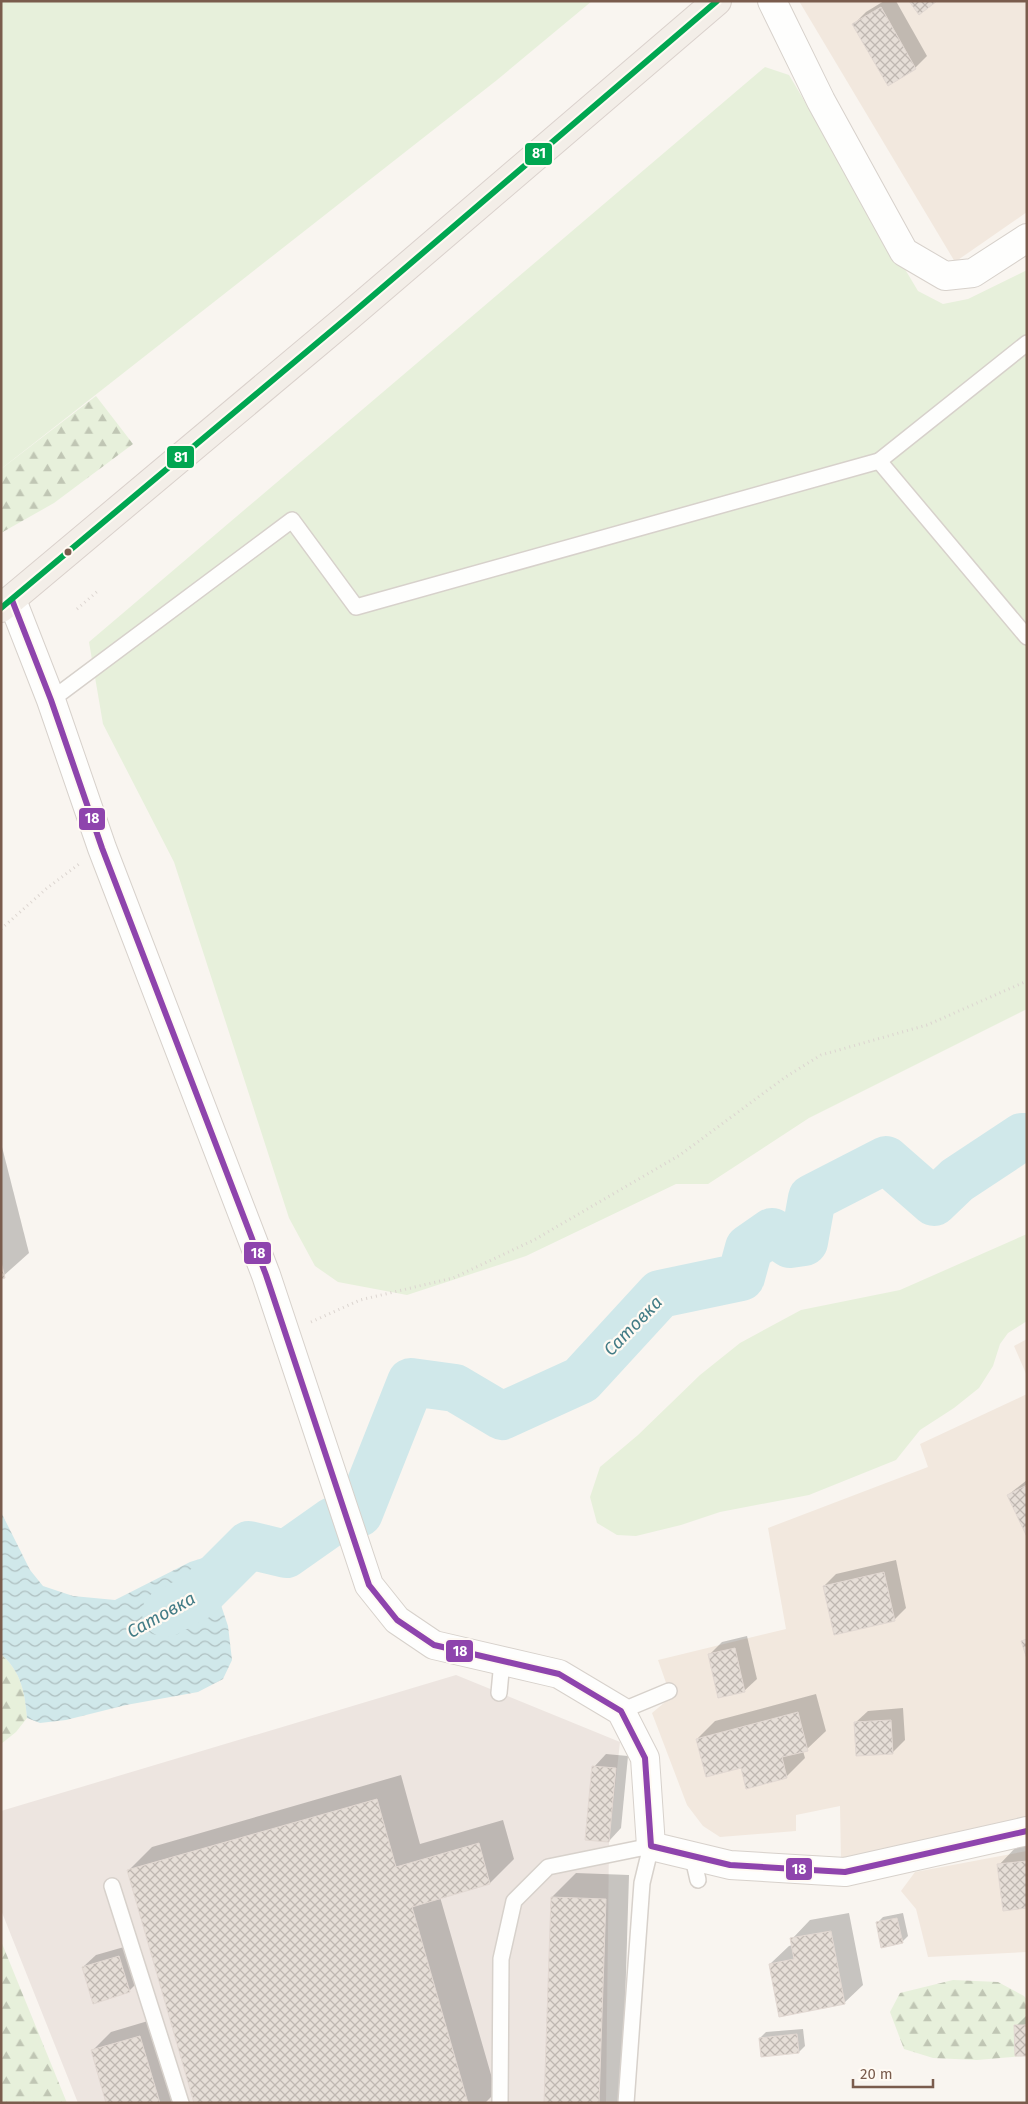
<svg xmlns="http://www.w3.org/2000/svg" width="1028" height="2104" viewBox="0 0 1028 2104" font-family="'Fira Sans',sans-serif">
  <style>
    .residential { fill: #f2e8de }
    .industrial { fill: #ede5e0 }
    .green { fill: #e7f0db }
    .forest { fill: url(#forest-firs) }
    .water { fill: url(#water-waves) }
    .shadow { fill: #0003 }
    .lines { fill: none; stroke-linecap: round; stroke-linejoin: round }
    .river { stroke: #d0e8ea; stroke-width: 48 }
    .building { fill: url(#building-cross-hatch); stroke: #e2d8d2 }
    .service-casing { stroke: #d7d1cb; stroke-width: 18 }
    .minor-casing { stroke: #d7d1cb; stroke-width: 30 }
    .primary-casing { stroke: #dad1cc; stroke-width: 30 }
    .path { stroke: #dcd5d0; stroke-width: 3; stroke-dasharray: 1 4; stroke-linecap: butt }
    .service { stroke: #fefefd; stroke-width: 15 }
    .minor { stroke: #fefefd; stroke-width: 28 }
    .primary { stroke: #f3eee8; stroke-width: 28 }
    .bus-1-casing { stroke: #fffaf3; stroke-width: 10 }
    .bus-2-casing { stroke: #fffaf3; stroke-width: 10 }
    .bus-1 { stroke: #8e44ad; stroke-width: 6 }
    .bus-2 { stroke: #00a651; stroke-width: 6 }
    .bus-dot { fill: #7a5c4d; stroke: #fffaf3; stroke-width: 2 }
    .labels { text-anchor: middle; stroke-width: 4.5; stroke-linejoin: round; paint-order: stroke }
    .water-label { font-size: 18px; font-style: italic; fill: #437c86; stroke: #fffaf3 }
    .line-badge { stroke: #fffaf3; stroke-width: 2 }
    .badge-label { font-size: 14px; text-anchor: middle; font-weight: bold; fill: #fff }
  </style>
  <defs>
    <pattern id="forest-firs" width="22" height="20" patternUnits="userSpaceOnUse" patternTransform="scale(1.25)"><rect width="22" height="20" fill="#e7f0db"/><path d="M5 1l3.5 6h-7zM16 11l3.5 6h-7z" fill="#c0c6b4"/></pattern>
    <pattern id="water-waves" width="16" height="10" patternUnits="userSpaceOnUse" patternTransform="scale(1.25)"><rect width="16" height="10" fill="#d0e8ea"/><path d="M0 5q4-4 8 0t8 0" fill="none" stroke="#aebfc0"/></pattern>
    <pattern id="building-cross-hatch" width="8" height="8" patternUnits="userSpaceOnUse" patternTransform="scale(1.25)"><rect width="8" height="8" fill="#e6ded7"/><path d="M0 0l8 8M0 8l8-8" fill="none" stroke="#bfb7b1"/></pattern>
  </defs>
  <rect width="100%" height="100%" fill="#f9f5f0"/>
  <g class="residential">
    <polygon points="799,1 1027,1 1027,212 955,262"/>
    <polygon points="1027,1339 1027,1376 1014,1346"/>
    <polygon points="1027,1394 1027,1820 841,1861 840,1806 796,1815 796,1831 720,1837 703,1826 687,1805 652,1713 671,1697 658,1660 786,1629 768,1528 928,1467 920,1444"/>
    <polygon points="1027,1851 1027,1952 928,1957 916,1909 901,1891 915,1872"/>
  </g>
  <polygon class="industrial" points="456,1675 620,1742 609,1842 606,2103 78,2103 1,1910 1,1811"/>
  <g class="green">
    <polygon points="1,1 592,1 497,80 1,469"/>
    <polygon points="765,67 789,75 918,291 943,304 968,299 1027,270 1027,1009 809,1118 708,1184 676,1184 526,1256 407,1295 338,1282 315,1266 289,1218 174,862 103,724 89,642"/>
    <polygon points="1027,1234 1027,1321 1008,1333 1000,1344 993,1366 979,1388 954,1408 920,1430 896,1460 809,1495 720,1512 681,1525 636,1536 617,1535 597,1523 590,1497 600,1467 638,1435 700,1375 740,1343 801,1310 900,1290"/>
  </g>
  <g class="forest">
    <polygon points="96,396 133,444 54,503 1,533 1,469"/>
    <path d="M1 1654C21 1672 25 1692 27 1718L16 1732 1 1744Z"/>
    <polygon points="1,1941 67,2103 1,2103"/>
    <polygon points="953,1980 998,1982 1024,1996 1027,2000 1027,2053 1023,2056 977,2060 933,2058 904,2049 890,2012 900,1993"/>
  </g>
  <path class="water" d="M1 1512 30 1570 43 1586 73 1596 115 1600 190 1562 209 1556 218 1562 219 1599 228 1626 232 1660 223 1679 198 1692 126 1705 66 1720 40 1723 27 1718C25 1692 21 1672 1 1654Z"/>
  <g class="shadow">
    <polygon points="884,1 896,1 927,56 915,68 854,24 866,12"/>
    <polygon points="1,1143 29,1253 1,1278"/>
    <polygon points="1027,1480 1027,1534 1008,1495"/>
    <polygon points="896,1560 906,1608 894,1620 824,1586 836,1574"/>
    <polygon points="747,1636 757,1679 744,1691 710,1654 722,1642"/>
    <polygon points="816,1694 826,1731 807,1749 803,1751 805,1758 786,1777 741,1767 697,1739 715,1721"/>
    <polygon points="903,1708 905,1740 892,1753 855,1723 868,1711"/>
    <polygon points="606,1754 628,1756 621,1828 609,1841 594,1767"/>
    <polygon points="401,1775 420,1844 503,1820 514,1859 490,1883 440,1897 496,2092 485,2103 195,2103 128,1871 152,1847"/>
    <polygon points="1027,1845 1027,1906 999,1865 1017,1846"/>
    <polygon points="576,1873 629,1875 622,2103 545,2103 552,1897"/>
    <polygon points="849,1913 863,1985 844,2003 770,1964 789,1946 793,1945 792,1939 810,1920"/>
    <polygon points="903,1913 908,1936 902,1942 877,1923 883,1917"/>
    <polygon points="131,1945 141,1979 129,1991 83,1967 96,1955"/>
    <polygon points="1027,2015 1027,2055 1016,2026"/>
    <polygon points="158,2018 183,2103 108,2103 92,2051 111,2032"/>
    <polygon points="803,2029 805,2046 799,2052 760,2038 766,2032"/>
  </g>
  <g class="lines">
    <g class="river">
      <polyline points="359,1513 411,1382 455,1388 502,1416 581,1380 660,1294 741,1277 749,1248 772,1232 790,1244 804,1242 812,1198 886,1160 934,1202 957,1180 1022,1137 1027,1137"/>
      <polyline points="166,1613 198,1596 249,1545 286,1554 333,1521"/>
    </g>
  </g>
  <g class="building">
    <polygon points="909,1 937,1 919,15"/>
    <polygon points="881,7 916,69 888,86 852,24"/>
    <polygon points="1,1262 5,1278 1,1279"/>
    <polygon points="1027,1485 1027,1537 1007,1495"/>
    <polygon points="884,1572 895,1621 834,1635 823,1586"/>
    <polygon points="1027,1639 1027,1659 1021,1641"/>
    <polygon points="735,1648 745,1692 718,1698 708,1654"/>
    <polygon points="798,1712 808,1751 782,1757 787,1778 746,1789 741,1768 706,1777 696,1739"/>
    <polygon points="891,1720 893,1754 856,1756 854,1722"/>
    <polygon points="592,1766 616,1768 609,1842 585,1840"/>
    <polygon points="377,1799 396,1867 479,1843 490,1884 412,1907 468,2103 194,2103 127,1870"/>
    <polygon points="1027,1861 1027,1908 1003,1911 997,1864"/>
    <polygon points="551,1897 606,1899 599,2103 544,2103"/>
    <polygon points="897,1918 903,1943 881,1948 876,1922"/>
    <polygon points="831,1931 845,2004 779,2017 769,1964 794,1959 790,1938"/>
    <polygon points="119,1956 130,1992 93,2004 82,1967"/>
    <polygon points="1014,2025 1027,2025 1027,2056 1015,2056"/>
    <polygon points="797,2034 799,2053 761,2057 759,2038"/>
    <polygon points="140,2036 160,2103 106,2103 91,2050"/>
  </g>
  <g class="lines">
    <defs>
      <g id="service">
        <polyline points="879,461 1027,343"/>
        <polyline points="51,700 292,520 356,607 879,461 1027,637"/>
        <polyline points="499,1693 502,1661"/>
        <polyline points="621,1711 669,1691"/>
        <polyline points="692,1854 698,1880"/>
        <polyline points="112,1886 181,2103"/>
        <polyline points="500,2103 501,1959 514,1901 548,1867 651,1846 642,1883 626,2103"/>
      </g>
      <g id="minor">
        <polyline points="772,1 821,101 904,252 945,276 973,273 1027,238"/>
        <polyline points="12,600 51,700 102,848 266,1275 369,1585 397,1620 434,1645 559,1674 621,1711 645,1758 651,1846 730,1865 845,1872 1027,1831"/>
      </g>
      <polyline id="primary" points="1,608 348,317 717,1"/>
    </defs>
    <use href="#service" class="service-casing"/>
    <use href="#minor" class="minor-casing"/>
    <use href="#primary" class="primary-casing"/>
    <g class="path">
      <polyline points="77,609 99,590"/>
      <polyline points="1,929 46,889 79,864"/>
      <polyline points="311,1322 360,1300 453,1278 534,1240 680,1155 784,1078 821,1055 927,1025 1027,981"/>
    </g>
    <use href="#service" class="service"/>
    <use href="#minor" class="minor"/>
    <use href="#primary" class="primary"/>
    <defs>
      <polyline id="bus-1" points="12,600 51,700 102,848 266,1275 369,1585 397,1620 434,1645 559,1674 621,1711 645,1758 651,1846 730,1865 845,1872 1027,1831"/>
      <polyline id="bus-2" points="1,608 348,317 717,1"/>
    </defs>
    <use href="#bus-1" class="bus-1-casing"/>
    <use href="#bus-2" class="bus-2-casing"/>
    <use href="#bus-1" class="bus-1"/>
    <use href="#bus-2" class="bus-2"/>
  </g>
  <circle class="bus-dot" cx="68" cy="552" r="4.5"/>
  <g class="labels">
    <g class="water-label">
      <text transform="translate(633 1326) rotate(-46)" y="6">Сатовка</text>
      <text transform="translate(161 1615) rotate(-29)" y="6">Сатовка</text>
    </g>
  </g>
  <g class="line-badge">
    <rect x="524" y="142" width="29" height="24" rx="5" fill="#00a651"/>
    <rect x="166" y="445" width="29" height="24" rx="5" fill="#00a651"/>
    <rect x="78" y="807" width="28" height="24" rx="5" fill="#8e44ad"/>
    <rect x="243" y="1241" width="29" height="24" rx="5" fill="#8e44ad"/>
    <rect x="445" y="1639" width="29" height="24" rx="5" fill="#8e44ad"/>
    <rect x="785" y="1857" width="28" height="24" rx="5" fill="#8e44ad"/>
  </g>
  <g class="badge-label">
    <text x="539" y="158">81</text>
    <text x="181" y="462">81</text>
    <text x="92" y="823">18</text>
    <text x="258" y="1258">18</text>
    <text x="460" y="1656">18</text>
    <text x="799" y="1874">18</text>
  </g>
  <rect width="1028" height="2104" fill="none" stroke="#7a5c4d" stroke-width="5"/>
  <path d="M853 2079v8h80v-8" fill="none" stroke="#7a5c4d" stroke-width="2.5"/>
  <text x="860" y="2079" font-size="15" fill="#7a5c4d" stroke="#fffaf3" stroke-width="4" paint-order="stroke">20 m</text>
</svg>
